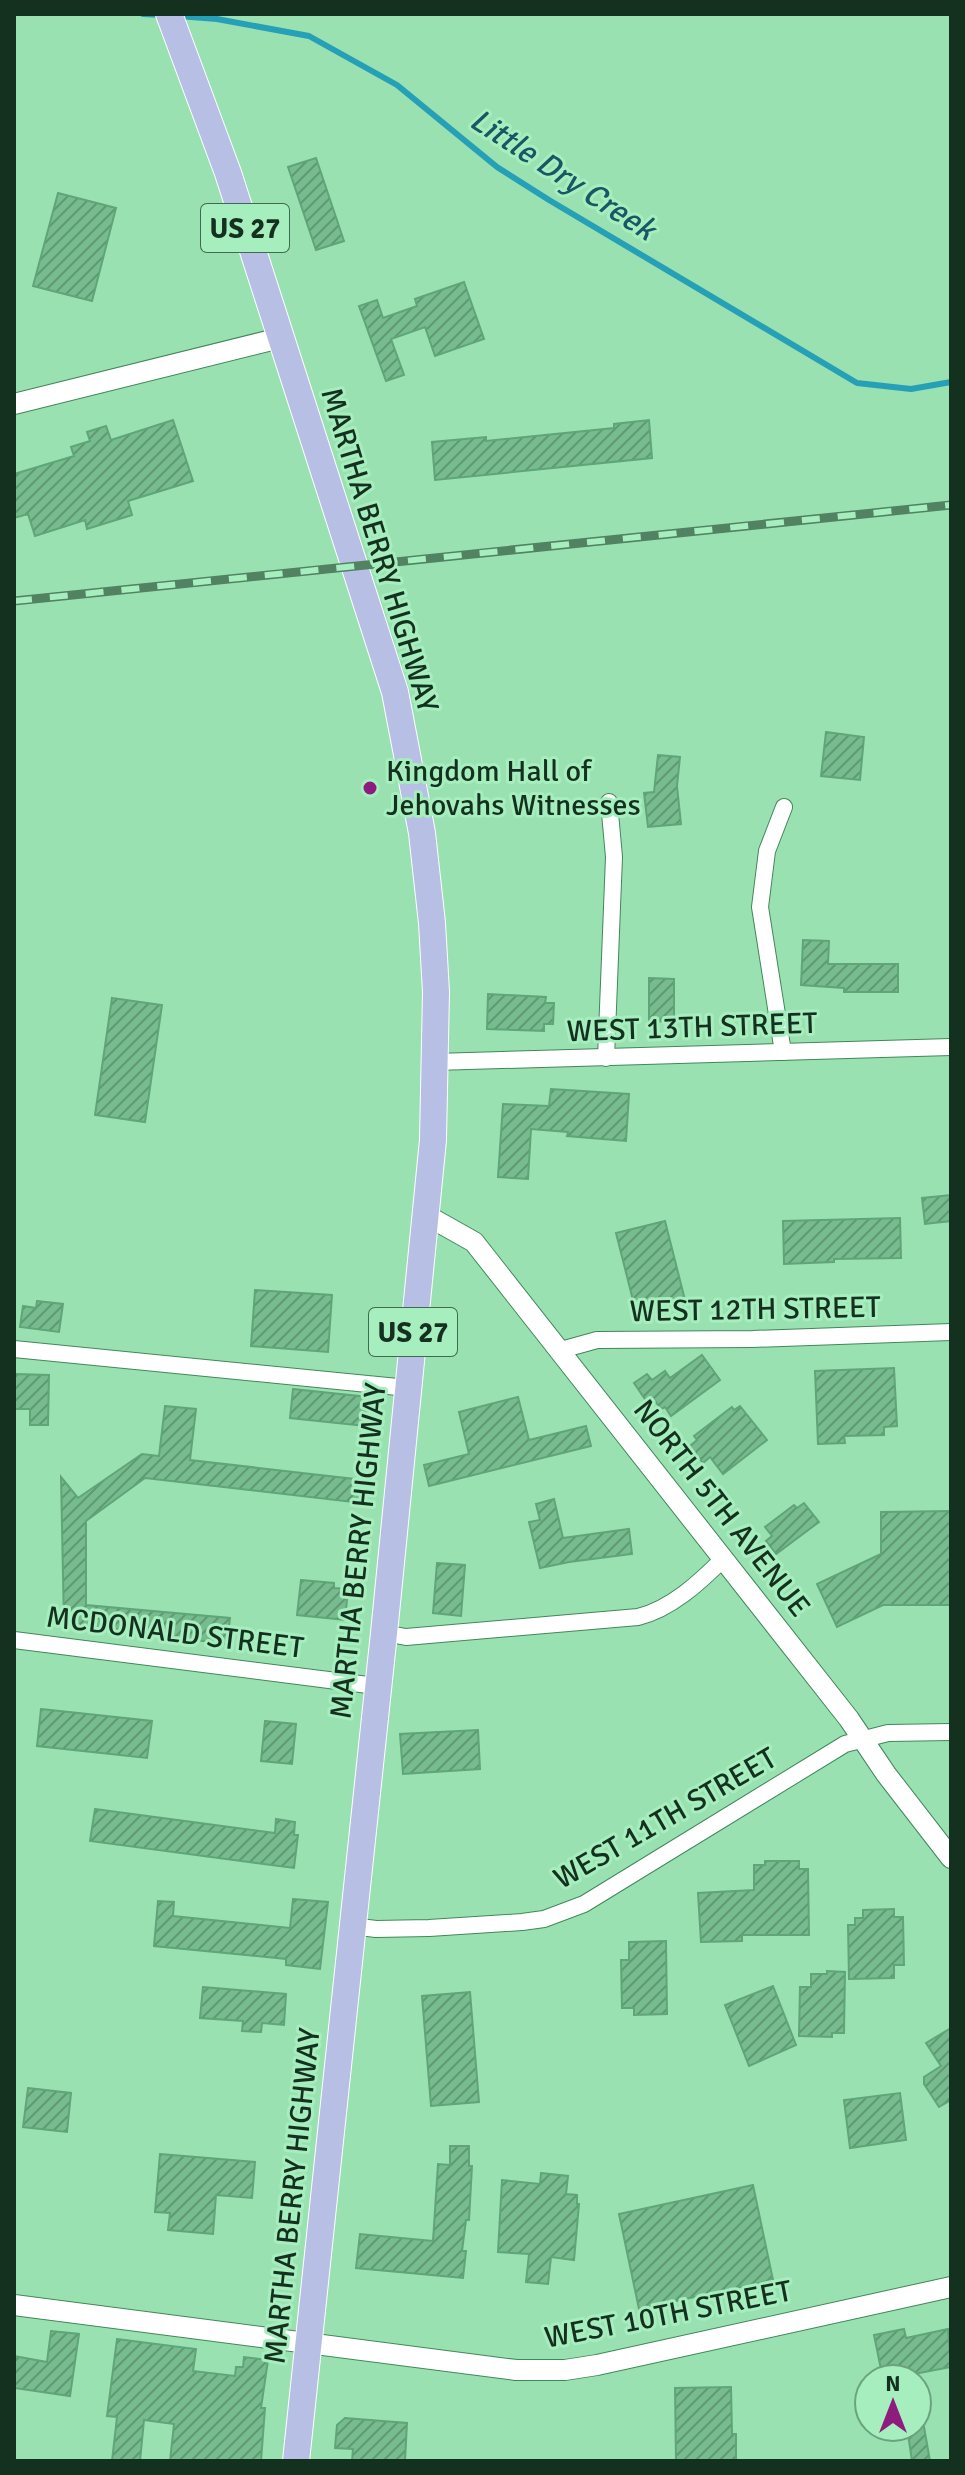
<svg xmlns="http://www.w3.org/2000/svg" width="965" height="2475" viewBox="0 0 965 2475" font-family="Signika,sans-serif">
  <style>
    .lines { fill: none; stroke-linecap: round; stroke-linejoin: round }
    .stream { stroke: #26a0b7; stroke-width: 6 }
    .building { fill: url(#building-hatch); stroke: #5fa578; stroke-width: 2 }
    .minor-casing { stroke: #41875c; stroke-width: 18 }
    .tertiary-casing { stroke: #41875c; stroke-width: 22 }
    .primary-casing { stroke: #fff; stroke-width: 28 }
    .minor { stroke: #fff; stroke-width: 16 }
    .tertiary { stroke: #fff; stroke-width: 20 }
    .primary { stroke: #b7bfe5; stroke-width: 26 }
    .rail-casing { stroke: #518262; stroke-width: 9 }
    .rail { stroke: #a6eebe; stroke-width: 6; stroke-dasharray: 18; stroke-linecap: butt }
    .poi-dot { fill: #8d1c7e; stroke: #a6eebe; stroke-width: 3 }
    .labels { text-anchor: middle; stroke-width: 6; stroke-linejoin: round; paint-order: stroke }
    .shield { fill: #a6eebe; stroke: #406a4f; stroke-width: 2 }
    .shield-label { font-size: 28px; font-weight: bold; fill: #14311f }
    .street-label { font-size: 30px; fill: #14311f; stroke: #a6eebe }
    .poi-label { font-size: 30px; fill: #14311f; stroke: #a6eebe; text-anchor: start }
    .water-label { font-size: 32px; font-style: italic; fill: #185764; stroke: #a6eebe }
  </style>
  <defs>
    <pattern id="building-hatch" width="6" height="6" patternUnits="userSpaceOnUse" patternTransform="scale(2)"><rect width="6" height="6" fill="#76bc8e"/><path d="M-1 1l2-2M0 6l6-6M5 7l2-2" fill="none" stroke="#609973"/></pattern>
  </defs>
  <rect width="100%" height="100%" fill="#9ae1b1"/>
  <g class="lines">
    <g class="stream">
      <polyline points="143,14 163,15"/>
      <polyline points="178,16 217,19 309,36 397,85 497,167 549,200 857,383 911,389 951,382"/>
    </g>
  </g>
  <g class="building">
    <polygon points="316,158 344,241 316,250 288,167"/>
    <polygon points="58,193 116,208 92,301 33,286"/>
    <polygon points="464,282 484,339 435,356 425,327 391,339 404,375 386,381 359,306 377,300 383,318 417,306 415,299"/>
    <polygon points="173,420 193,481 128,501 132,515 87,529 85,520 35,536 28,514 14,518 14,474 74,456 71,447 90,441 87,432 106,426 111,440"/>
    <polygon points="649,420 652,458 435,480 432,442 486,437 486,441 614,428 614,424"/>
    <polygon points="826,732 864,737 860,780 821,776"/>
    <polygon points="658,755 680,757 677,786 681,824 648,827 644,793 654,792"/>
    <polygon points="803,940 829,941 828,964 898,964 898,992 844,992 844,988 801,985"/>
    <polygon points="649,978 674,979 674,1022 649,1021"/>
    <polygon points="488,994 546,997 545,1003 554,1003 553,1024 544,1024 544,1031 487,1029"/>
    <polygon points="112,998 162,1005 145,1122 95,1115"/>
    <polygon points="551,1089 629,1094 626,1141 567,1136 568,1132 531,1129 528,1179 498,1177 503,1104 549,1106"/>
    <polygon points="951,1195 951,1221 925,1224 922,1198"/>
    <polygon points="900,1218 901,1258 834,1259 834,1262 784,1264 783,1221"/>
    <polygon points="665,1221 686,1304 637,1316 616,1233"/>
    <polygon points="255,1290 332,1295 328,1352 251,1346"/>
    <polygon points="37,1301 63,1304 59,1332 20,1327 23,1306 36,1308"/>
    <polygon points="702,1355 720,1380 671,1416 665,1407 661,1409 653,1398 647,1402 634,1383 647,1374 652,1380 665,1371 670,1378"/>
    <polygon points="894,1368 897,1426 884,1427 884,1435 844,1436 845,1443 818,1444 815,1371"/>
    <polygon points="15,1374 49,1375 48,1425 30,1425 30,1409 15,1409"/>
    <polygon points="293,1389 368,1397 365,1426 290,1418"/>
    <polygon points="518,1397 529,1440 586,1426 591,1446 429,1486 424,1465 469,1454 459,1412"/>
    <polygon points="165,1406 196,1409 190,1460 363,1480 361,1503 145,1478 86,1521 86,1605 230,1618 227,1644 186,1639 186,1642 164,1640 165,1633 64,1625 61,1477 78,1498 142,1454 159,1456"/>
    <polygon points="740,1406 767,1440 723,1474 710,1457 703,1463 690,1446 697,1440 694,1436 732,1407 734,1410"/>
    <polygon points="554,1499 563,1538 629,1529 632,1554 569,1562 540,1568 529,1522 540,1520 536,1504"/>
    <polygon points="804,1503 819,1522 776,1554 766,1541 772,1536 765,1527 794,1505 797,1508"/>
    <polygon points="951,1511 951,1605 883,1605 837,1627 817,1584 881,1554 881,1512"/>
    <polygon points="437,1563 465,1565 461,1616 433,1613"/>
    <polygon points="301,1580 334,1583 334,1588 348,1589 345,1620 297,1615"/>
    <polygon points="41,1709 152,1721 147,1758 37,1746"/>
    <polygon points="265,1721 296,1724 292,1764 261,1761"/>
    <polygon points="478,1730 480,1769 403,1774 400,1734"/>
    <polygon points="95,1809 275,1833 276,1819 295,1822 294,1835 298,1835 294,1868 90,1841"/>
    <polygon points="765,1861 799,1861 799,1869 808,1869 809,1935 742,1935 742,1941 701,1942 698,1893 754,1890 754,1865 765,1865"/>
    <polygon points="293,1899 328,1902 320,1969 286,1965 286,1959 154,1946 158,1901 174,1902 173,1916 290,1928"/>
    <polygon points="894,1909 894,1917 903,1917 904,1965 894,1965 894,1978 849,1979 848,1925 855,1925 855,1918 863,1918 863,1910"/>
    <polygon points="666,1941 667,2014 634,2015 634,2008 622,2008 621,1960 629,1960 629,1942"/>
    <polygon points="827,1971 845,1972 844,2033 832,2033 832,2037 799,2036 800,1987 811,1987 811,1974 827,1974"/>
    <polygon points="773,1986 796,2045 749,2066 725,2005"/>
    <polygon points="203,1987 286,1994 284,2025 262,2023 261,2032 242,2031 243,2021 200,2018"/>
    <polygon points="470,1992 479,2102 431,2106 422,1996"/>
    <polygon points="951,2028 951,2100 939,2107 924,2084 924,2077 941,2066 926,2043"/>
    <polygon points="28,2088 71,2093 67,2132 23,2127"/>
    <polygon points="900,2093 906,2140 850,2148 844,2100"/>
    <polygon points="450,2146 469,2146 469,2166 472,2166 469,2220 466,2220 462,2251 466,2251 463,2278 356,2268 360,2234 433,2241 438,2164 450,2165"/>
    <polygon points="160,2154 255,2162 252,2198 216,2195 213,2234 168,2230 170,2213 155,2212"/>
    <polygon points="541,2173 568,2176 566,2194 577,2195 577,2204 579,2204 574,2260 551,2257 548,2284 526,2282 529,2254 498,2252 502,2180 540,2184"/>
    <polygon points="753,2185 773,2280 639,2309 619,2214"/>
    <polygon points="904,2329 906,2338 948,2329 951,2367 914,2374 915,2379 883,2379 874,2335"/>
    <polygon points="51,2331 79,2334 70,2396 14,2388 14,2356 47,2362"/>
    <polygon points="117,2339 196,2349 193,2371 235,2376 236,2367 243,2367 244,2357 268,2360 261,2408 265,2408 261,2461 170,2461 174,2424 144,2420 140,2461 112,2461 117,2417 107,2416"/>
    <polygon points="731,2387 732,2434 736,2434 736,2461 676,2461 675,2388"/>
    <polygon points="345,2418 407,2423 405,2461 352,2461 353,2449 335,2448 337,2425"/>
    <polygon points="907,2427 924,2427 930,2461 912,2461"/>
  </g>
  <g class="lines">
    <defs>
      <g id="minor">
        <polyline points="783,1052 760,907 767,851 784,807"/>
        <polyline points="606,1058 614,857 609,802"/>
        <polyline points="435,1062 951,1047"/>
        <polyline points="14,1349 408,1388"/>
        <polyline points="561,1350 597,1340 753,1339 951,1332"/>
        <path d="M384 1633 406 1637 638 1617C671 1609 700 1582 723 1559"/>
        <polyline points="14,1640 376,1686"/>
        <polyline points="352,1926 376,1929 429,1928 522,1922 544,1919 584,1904 845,1744 888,1733 951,1732"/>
      </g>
      <g id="tertiary">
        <polyline points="14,404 280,338"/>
        <polyline points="426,1215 474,1242 849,1719 886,1774 951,1858"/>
        <polyline points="14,2305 516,2370 565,2370 597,2365 951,2287"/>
      </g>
      <polyline id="primary" points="169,14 228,173 395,692 422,833 432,923 436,992 433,1140 384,1633 296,2461"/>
    </defs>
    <use href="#minor" class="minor-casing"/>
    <use href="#tertiary" class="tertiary-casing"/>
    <use href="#primary" class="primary-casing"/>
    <use href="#minor" class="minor"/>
    <use href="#tertiary" class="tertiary"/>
    <use href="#primary" class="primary"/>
    <defs>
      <polyline id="rail" points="14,601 951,505"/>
    </defs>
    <use href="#rail" class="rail-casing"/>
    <use href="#rail" class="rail"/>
  </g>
  <circle class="poi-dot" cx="370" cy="788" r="8"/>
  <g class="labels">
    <g class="shield">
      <rect x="201" y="204" width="88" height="48" rx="6"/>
      <rect x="369" y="1308" width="88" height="48" rx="6"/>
    </g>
    <g class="shield-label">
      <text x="245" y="238">US 27</text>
      <text x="413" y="1342">US 27</text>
    </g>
    <g class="street-label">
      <text transform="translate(380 550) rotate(73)" y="10">MARTHA BERRY HIGHWAY</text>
      <text transform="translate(692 1027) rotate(-2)" y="10">WEST 13TH STREET</text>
      <text transform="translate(755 1309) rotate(-1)" y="10">WEST 12TH STREET</text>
      <text transform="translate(722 1508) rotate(52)" y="10">NORTH 5TH AVENUE</text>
      <text transform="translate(358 1551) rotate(-84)" y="10">MARTHA BERRY HIGHWAY</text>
      <text transform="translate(175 1632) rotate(7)" y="10">MCDONALD STREET</text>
      <text transform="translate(665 1818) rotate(-30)" y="10">WEST 11TH STREET</text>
      <text transform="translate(292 2196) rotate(-84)" y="10">MARTHA BERRY HIGHWAY</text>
      <text transform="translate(668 2314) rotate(-11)" y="10">WEST 10TH STREET</text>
    </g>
    <g class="poi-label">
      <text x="386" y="781">Kingdom Hall of<tspan x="386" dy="34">Jehovahs Witnesses</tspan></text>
    </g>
    <g class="water-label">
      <text transform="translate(563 174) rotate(33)" y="11">Little Dry Creek</text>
    </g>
  </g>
  <rect width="965" height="2475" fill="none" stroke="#14311f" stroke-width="32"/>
  <g transform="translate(893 2403)"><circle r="38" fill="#a6eebe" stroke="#6ca27e" stroke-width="2"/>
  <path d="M0-6L14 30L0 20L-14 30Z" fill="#8d1c7e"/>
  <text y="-12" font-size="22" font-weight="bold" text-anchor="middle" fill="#14311f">N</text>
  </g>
</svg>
